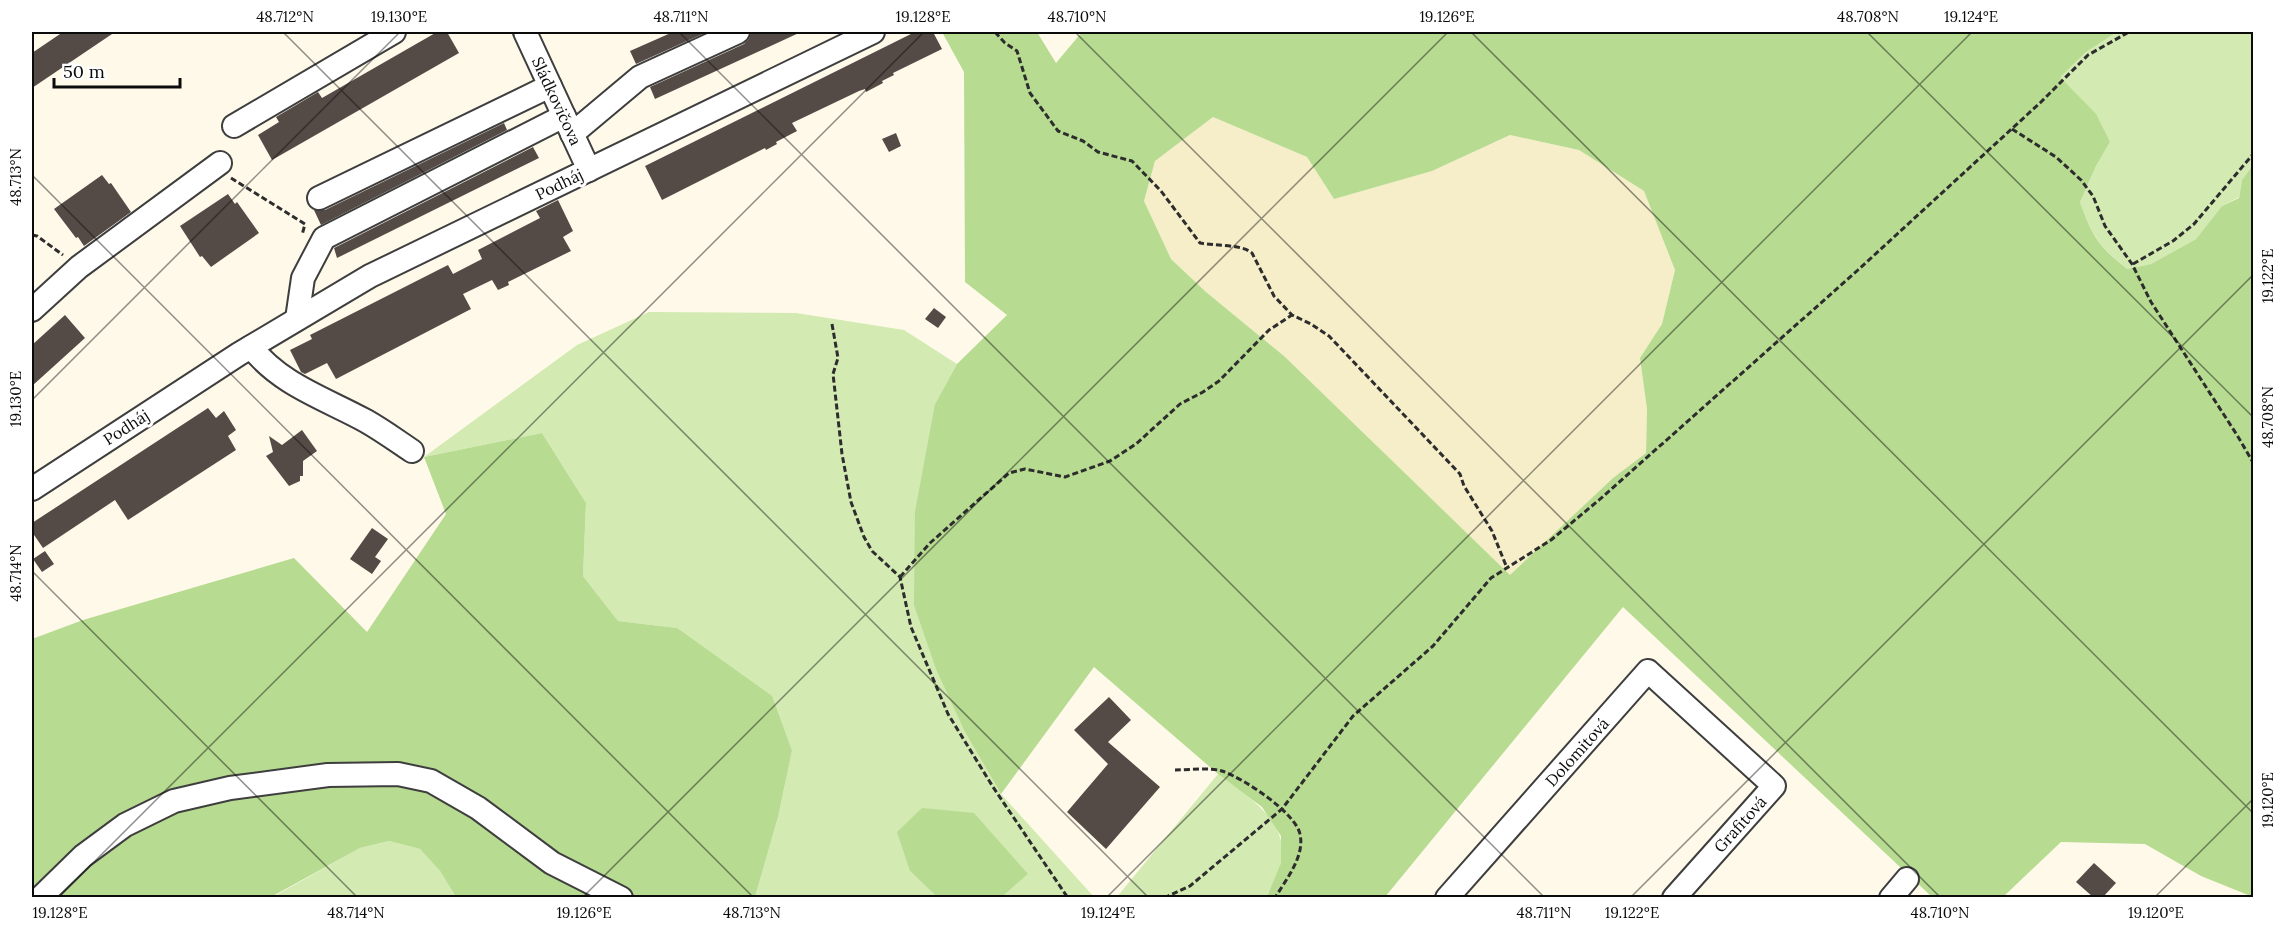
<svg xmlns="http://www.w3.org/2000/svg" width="2285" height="929" viewBox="0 0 2285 929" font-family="Lora,serif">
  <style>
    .farmland { fill: #f5eec9 }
    .green { fill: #d3eab2 }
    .forest { fill: #b7db91; fill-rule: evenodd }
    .building { fill: #544b47 }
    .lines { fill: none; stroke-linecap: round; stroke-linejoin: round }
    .minor-casing { stroke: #3e3e3e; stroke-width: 26 }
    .path { stroke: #2d2d2d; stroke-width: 3; stroke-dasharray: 6 3; stroke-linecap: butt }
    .minor { stroke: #fff; stroke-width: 22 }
    .ticks { fill: none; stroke: #0b0b0b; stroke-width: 1.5; stroke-opacity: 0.45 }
    .labels { text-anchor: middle; stroke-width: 6; stroke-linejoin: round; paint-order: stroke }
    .street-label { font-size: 16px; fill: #0b0b0b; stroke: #fff }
    .neatline { fill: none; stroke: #0b0b0b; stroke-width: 2 }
    .ticks-label { font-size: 15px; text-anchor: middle; fill: #0b0b0b }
  </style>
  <rect width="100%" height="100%" fill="#fff9e9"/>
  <polygon class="farmland" points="1213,117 1307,157 1334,199 1432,171 1510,135 1579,150 1644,191 1675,270 1662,324 1640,358 1647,409 1646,453 1613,478 1510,576 1284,356 1206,292 1171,259 1144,201 1155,161"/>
  <g class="green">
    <path d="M2117 32H2253V165L2242 180 2239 197 2222 206 2196 239 2151 264 2127 269C2099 245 2093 238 2080 202L2096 166 2110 142 2059 77 2086 52Z"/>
    <polygon points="649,312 796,313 904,330 957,364 935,404 965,732 1001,794 1094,897 1002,897 1028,874 910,871 937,897 755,897 778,817 792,751 677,628 618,621 583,576 586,503 542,433 424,457 577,345"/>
    <path d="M1218 774C1247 796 1290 821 1281 863 1279 875 1271 887 1267 897L1116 898Z"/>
    <polygon points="389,841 420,849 440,871 456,897 271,898 360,848"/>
  </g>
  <g class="forest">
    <path d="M942 32H1037L1056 63 1082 32H2117L2086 52 2060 77 2096 114 2110 142 2096 166 2080 202C2093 238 2098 245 2127 269L2151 264 2196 239 2222 206 2239 198 2242 180 2253 165V897L2201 876 2145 844 2061 842 2003 897H1932L1623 607 1385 897H1267L1281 863V836L1262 807 1218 774 1094 667 1001 794 965 732 936 669 914 605 915 512 935 404 957 364 1007 315 965 282 964 72ZM1213 117 1307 157 1334 199 1432 171 1510 135 1579 150 1644 191 1675 270 1662 324 1640 358 1647 409 1646 453 1613 478 1510 575 1284 356 1206 292 1171 259 1144 201 1155 161Z"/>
    <polygon points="542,433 586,503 583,576 618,621 677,628 772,696 792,751 778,817 755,897 456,897 440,871 420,849 389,841 360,848 271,897 32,898 32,639 83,620 294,558 367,632 446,514 424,457"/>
    <polygon points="922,808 974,813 1028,874 1002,897 937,897 910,871 897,832"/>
  </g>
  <g class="building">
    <polygon points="63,32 115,32 32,88 32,53"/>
    <polygon points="437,32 447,32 459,53 272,160 258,135 279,122 276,117 318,92 322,98"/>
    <polygon points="673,32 707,32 636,64 630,51"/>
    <polygon points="751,32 801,32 655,99 650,87 744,44 749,39"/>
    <polygon points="915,32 933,32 942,49 893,73 894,75 882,81 883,83 866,92 865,89 859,91 792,123 797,131 776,142 777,144 766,150 765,148 662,200 645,166"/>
    <polygon points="504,123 507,130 321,225 314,210 325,210"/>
    <polygon points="896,133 901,146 889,152 882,139"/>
    <polygon points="533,147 539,158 337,258 334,248"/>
    <polygon points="102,175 109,184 111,183 131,212 84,246 78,237 76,238 54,209"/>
    <polygon points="228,194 235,204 237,202 259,233 211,267 202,256 200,257 180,226"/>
    <polygon points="558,200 573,231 563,237 571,251 508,282 509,285 498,290 492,280 463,294 471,309 336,379 327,363 305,374 301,372 290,350 312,339 310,335 448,265 453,274 482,259 478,250 540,218 536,211"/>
    <polygon points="934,308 946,317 938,328 925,319"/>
    <polygon points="65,315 85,338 32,386 32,345"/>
    <polygon points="208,408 216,418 224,411 236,430 228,436 236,450 128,520 115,500 43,548 32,532 32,523"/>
    <polygon points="302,430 317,451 303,461 303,476 300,476 300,481 289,486 266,456 273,452 269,436 282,445"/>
    <polygon points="372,528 388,539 375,557 381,561 372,574 350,559"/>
    <polygon points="45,551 54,564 42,572 33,559"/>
    <polygon points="1109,697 1131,720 1108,742 1160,787 1106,849 1067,812 1108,764 1074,730"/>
    <polygon points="2094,863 2116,883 2103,897 2093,897 2076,882"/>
  </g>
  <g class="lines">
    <defs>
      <g id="minor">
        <polyline points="525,32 589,170"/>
        <polyline points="234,126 394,32"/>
        <polyline points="572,134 640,77 738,32"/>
        <polyline points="319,198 550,86"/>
        <polyline points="32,310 79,267 220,163"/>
        <polyline points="297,319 303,278 324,238 564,116"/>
        <path d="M251 347C281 385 324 398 366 421 382 430 397 441 412 451"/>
        <polyline points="32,489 239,354 370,276 873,32"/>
        <polyline points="40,898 83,856 125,825 174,801 230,788 328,775 398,774 431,781 478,808 552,863 621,898"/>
        <polyline points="1447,898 1648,671 1774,786 1674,898"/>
        <polyline points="1891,898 1907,879"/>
      </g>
    </defs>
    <use href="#minor" class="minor-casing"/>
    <g class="path">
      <path d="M995 32 1005 43 1017 51 1030 93 1058 131 1083 141 1098 152 1132 161 1161 191 1200 243C1214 246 1242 244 1252 253L1274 296 1292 315 1311 324 1329 336 1460 474 1464 486 1492 531 1507 568"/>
      <polyline points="2012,129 2056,157 2081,180 2093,196 2105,226 2132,264 2151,302 2237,435 2254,464"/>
      <polyline points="231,178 305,224 302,235"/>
      <polyline points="32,235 37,236 63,255"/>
      <polyline points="2133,264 2173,241 2194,224 2254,153"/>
      <polyline points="832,324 838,358 833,374 842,454 851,502 864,537 872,551 900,577 911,627 948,714 993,787 1068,898"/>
      <polyline points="900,577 930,543 1009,473 1025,469 1065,477 1110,461 1136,444 1180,404 1203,392 1219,381 1269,330 1292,315"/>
      <path d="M1175 770C1189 770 1209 767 1222 771 1243 778 1295 812 1300 834 1305 857 1286 879 1275 898"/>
      <polyline points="1164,898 1190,886 1282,809 1353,716 1433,646 1491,578 1551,540 1599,500 1858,270 2041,102 2088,55 2129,32"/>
    </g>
    <use href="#minor" class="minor"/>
  </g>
  <path class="ticks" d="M283 32 1149 898M679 32 1545 898M1075 32 1941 898M1471 32 2254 814M1867 32 2254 418M32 175 754 898M32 400 400 32M32 571 358 898M58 898 924 32M582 898 1448 32M1106 898 1972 32M1630 898 2254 274M2154 898 2254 798"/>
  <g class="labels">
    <g class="street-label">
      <text transform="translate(557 101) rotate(65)" y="6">Sládkovičova</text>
      <text transform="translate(559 184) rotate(-26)" y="6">Podháj</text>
      <text transform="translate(126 427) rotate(-33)" y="6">Podháj</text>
      <text transform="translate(1577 752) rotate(-48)" y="6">Dolomitová</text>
      <text transform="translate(1740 824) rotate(-48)" y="6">Grafitová</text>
    </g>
  </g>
  <rect width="2285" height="929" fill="none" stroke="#ffffff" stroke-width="66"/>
  <path d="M54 78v9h126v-9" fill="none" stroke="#0b0b0b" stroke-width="3"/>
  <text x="63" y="78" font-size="18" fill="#0b0b0b" stroke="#ffffff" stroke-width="4.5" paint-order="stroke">50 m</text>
  <rect x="33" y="33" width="2219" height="863" class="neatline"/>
  <g class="ticks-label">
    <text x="285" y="22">48.712°N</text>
    <text x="399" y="22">19.130°E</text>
    <text x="681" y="22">48.711°N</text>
    <text x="923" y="22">19.128°E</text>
    <text x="1077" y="22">48.710°N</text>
    <text x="1447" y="22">19.126°E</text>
    <text x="1868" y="22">48.708°N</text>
    <text x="1971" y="22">19.124°E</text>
    <text transform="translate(16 177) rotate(-90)" y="5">48.713°N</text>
    <text transform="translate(2268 276) rotate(-90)" y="5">19.122°E</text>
    <text transform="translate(16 399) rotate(-90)" y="5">19.130°E</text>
    <text transform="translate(2268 417) rotate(-90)" y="5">48.708°N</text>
    <text transform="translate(16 573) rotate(-90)" y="5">48.714°N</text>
    <text transform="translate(2268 800) rotate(-90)" y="5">19.120°E</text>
    <text x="60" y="918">19.128°E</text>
    <text x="356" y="918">48.714°N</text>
    <text x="584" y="918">19.126°E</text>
    <text x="752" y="918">48.713°N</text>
    <text x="1108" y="918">19.124°E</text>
    <text x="1544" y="918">48.711°N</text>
    <text x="1632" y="918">19.122°E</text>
    <text x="1940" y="918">48.710°N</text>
    <text x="2156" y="918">19.120°E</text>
  </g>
</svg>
